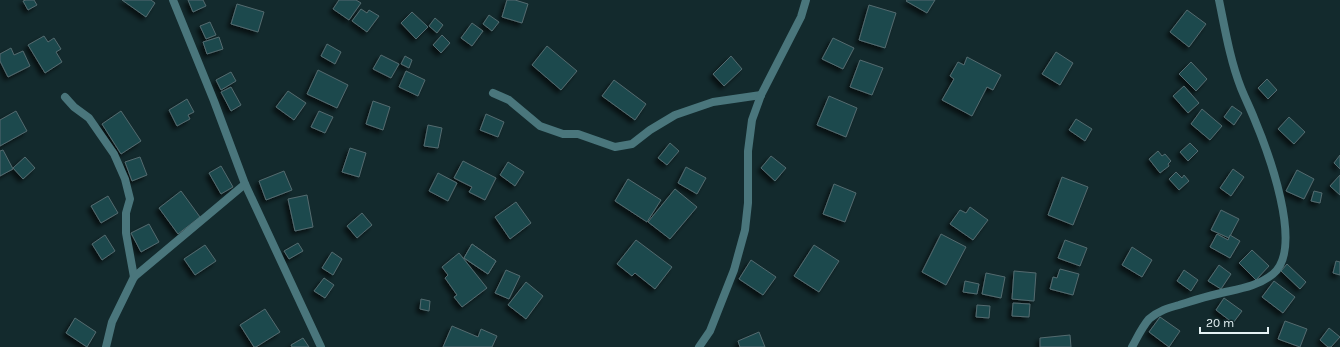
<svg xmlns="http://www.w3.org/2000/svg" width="1340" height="347" viewBox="0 0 1340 347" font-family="Karla,sans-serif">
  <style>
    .building { fill: #1c484e; stroke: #546b6f; filter: url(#shadow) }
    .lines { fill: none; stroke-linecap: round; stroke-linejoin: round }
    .minor { stroke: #4a767c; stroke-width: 8 }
  </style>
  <defs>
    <filter id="shadow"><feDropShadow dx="-3.5" dy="3.5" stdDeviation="2" flood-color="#0009"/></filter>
  </defs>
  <rect width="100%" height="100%" fill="#132a2d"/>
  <g class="building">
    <polygon points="26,0 34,0 37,5 28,10 23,1"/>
    <polygon points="122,0 151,0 155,3 146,17"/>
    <polygon points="188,0 203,0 206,6 193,12"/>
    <polygon points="339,0 356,0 361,3 349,20 333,9"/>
    <polygon points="507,0 515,0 528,4 522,23 502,17"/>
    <polygon points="907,0 935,0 927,13 906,1"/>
    <polygon points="237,4 264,12 258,32 231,24"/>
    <polygon points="869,5 896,13 885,48 859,40"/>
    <polygon points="361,9 367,13 369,10 379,16 367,32 352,21"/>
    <polygon points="1187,10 1206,24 1189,47 1170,32"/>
    <polygon points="412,12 428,27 416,39 401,23"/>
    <polygon points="489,15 499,22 492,31 483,24"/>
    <polygon points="435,18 443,25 437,33 429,26"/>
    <polygon points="210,22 216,35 206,39 200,26"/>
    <polygon points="472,23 483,31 472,46 461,38"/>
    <polygon points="442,35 450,43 441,53 433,45"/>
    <polygon points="44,36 48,42 54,38 61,49 56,52 62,62 45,73 28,45"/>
    <polygon points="219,37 223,49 207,54 203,42"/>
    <polygon points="833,38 854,48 843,69 822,59"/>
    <polygon points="327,44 341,52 335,64 321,56"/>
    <polygon points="547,46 577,71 561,90 532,65"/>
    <polygon points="11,48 14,55 23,51 30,66 8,77 0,61 0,54"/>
    <polygon points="1056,52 1073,63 1060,85 1042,74"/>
    <polygon points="381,55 399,64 391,78 373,69"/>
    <polygon points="405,56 412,60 409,68 401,64"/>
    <polygon points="731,56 742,69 724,86 713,74"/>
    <polygon points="967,57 1001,75 993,90 987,87 972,116 942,100 954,79 950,76 958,62 964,65"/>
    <polygon points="860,60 883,68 872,95 850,87"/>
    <polygon points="1191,62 1207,79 1196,91 1179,74"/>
    <polygon points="318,70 348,85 337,108 307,94"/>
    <polygon points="406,71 425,80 418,96 399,87"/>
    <polygon points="231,72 236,81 221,90 216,80"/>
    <polygon points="1267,79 1277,90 1268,99 1258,88"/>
    <polygon points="614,80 646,104 635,120 602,96"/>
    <polygon points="1184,86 1199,103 1188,113 1173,96"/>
    <polygon points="231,87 241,105 231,111 221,92"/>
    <polygon points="288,91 306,103 294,120 276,107"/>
    <polygon points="829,96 857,108 846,137 817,125"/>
    <polygon points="187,99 194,112 188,115 190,119 177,126 169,110"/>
    <polygon points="373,101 390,107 383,130 366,124"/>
    <polygon points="1232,106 1242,113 1234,125 1224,117"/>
    <polygon points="1202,109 1222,126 1210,140 1191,124"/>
    <polygon points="16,111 27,131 0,146 0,120"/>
    <polygon points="121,111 141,141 121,154 102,124"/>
    <polygon points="319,111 333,117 325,133 311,127"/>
    <polygon points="486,114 504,122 498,137 480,130"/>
    <polygon points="1289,117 1305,132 1294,144 1278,129"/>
    <polygon points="1076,119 1092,129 1085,141 1069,130"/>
    <polygon points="428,125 442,128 438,148 424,146"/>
    <polygon points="670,143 679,151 667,165 658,158"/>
    <polygon points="1190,143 1198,151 1188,161 1180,152"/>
    <polygon points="350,148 366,153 359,177 342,172"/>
    <polygon points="3,150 13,169 0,176 0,151"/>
    <polygon points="1158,151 1162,156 1165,154 1171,161 1168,164 1169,166 1160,173 1149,159"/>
    <polygon points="1340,155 1340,169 1334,163"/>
    <polygon points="771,156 786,168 775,181 761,168"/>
    <polygon points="25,157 35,168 23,179 13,168"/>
    <polygon points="140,157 147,175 132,181 125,162"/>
    <polygon points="463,161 496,178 485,200 469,192 472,187 454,178"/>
    <polygon points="508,162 524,172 515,186 500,175"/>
    <polygon points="221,166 233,187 221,194 209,173"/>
    <polygon points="686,167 706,178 697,194 678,183"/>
    <polygon points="1233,169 1244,177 1231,196 1220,188"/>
    <polygon points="1297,170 1314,179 1304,199 1286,191"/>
    <polygon points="284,171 292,190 266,200 259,181"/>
    <polygon points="1176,172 1182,178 1184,175 1189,181 1179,190 1169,179"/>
    <polygon points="438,173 457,183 448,201 429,191"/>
    <polygon points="1340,175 1340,195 1330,186"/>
    <polygon points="1062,177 1088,187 1073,225 1048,215"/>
    <polygon points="628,179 661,200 647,222 615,201"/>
    <polygon points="834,184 856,193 845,222 823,214"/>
    <polygon points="675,189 697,207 670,239 648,222"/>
    <polygon points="181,191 200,217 178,234 159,208"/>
    <polygon points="1314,191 1322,193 1320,203 1311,201"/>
    <polygon points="307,195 313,227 295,231 288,199"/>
    <polygon points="108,196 118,213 101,223 91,206"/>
    <polygon points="516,202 531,223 510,239 495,217"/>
    <polygon points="970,207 988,220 973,240 950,224 960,210 966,213"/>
    <polygon points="1221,210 1239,219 1229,238 1211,230"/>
    <polygon points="362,213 372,225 357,238 347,226"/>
    <polygon points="149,224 159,242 141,252 131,233"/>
    <polygon points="941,234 966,247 946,285 922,272"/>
    <polygon points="1217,234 1228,240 1230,235 1240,241 1230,258 1210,247"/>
    <polygon points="105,235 115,251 102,260 92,244"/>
    <polygon points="636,240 672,267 655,289 635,273 632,276 617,264"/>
    <polygon points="1065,240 1087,248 1080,266 1058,258"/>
    <polygon points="298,243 303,251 289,259 284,251"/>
    <polygon points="472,244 496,261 488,274 464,258"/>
    <polygon points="472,244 496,261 488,274 464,258"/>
    <polygon points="205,245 216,261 195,275 184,259"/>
    <polygon points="814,245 839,261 819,292 794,276"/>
    <polygon points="1132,247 1152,260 1142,277 1122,265"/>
    <polygon points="1252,250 1269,266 1256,280 1239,263"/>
    <polygon points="332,252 342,259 333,275 322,268"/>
    <polygon points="459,253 487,288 462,307 454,297 457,295 445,278 448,275 442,267"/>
    <polygon points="751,260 776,277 763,295 739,279"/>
    <polygon points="1336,261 1340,262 1340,275 1333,273"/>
    <polygon points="1287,264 1306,282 1300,289 1281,271"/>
    <polygon points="1219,265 1231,274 1221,289 1208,281"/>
    <polygon points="1060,269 1079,274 1073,295 1050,289 1053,277 1057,278"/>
    <polygon points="506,270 520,276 509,299 495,293"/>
    <polygon points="1184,270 1198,280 1191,291 1177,281"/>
    <polygon points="1014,271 1036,273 1034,301 1012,299"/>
    <polygon points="986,273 1005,277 1001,298 982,294"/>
    <polygon points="324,278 334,285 325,298 314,291"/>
    <polygon points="965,281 979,284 977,294 963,292"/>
    <polygon points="1274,281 1295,297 1283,313 1262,297"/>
    <polygon points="526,282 543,296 526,319 508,305"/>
    <polygon points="1224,298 1242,311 1233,323 1216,310"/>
    <polygon points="421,299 430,301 429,311 420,309"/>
    <polygon points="1013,303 1030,304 1029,317 1012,316"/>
    <polygon points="977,305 990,306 989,318 976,317"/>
    <polygon points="265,309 280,332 256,347 254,347 240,325"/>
    <polygon points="1160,317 1180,331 1169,347 1149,332"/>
    <polygon points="75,318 96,332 87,347 66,333"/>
    <polygon points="1285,321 1307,329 1300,347 1278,339"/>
    <polygon points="452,326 478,337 481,329 497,336 492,347 443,347"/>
    <polygon points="1329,328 1340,337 1331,347 1328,347 1320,340"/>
    <polygon points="759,332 765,347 740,347 738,341"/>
    <polygon points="1070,335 1071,347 1040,347 1040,338"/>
    <polygon points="303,338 309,347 292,347 291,345"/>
  </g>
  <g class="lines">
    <g class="minor">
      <polyline points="173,0 214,101 245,184 321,347"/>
      <polyline points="493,93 509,100 540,126 563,134 578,134 615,147 632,144 650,130 675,115 713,102 761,95"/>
      <polyline points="65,97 74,107 89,118 114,154 125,179 130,199 126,213 126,233 134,277"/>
      <polyline points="106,347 112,322 134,277 245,184"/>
      <polyline points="699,347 710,331 734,270 745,230 748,203 748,151 752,120 761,95 801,17 806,0"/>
      <path d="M1132 347C1137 338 1142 327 1149 319 1158 311 1168 308 1179 305 1192 301 1204 297 1217 294 1237 289 1257 287 1273 274 1305 248 1267 149 1254 118 1250 108 1245 98 1241 88 1230 60 1225 29 1219 0"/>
    </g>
  </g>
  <path d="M1200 327v6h68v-6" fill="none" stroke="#e5f2f4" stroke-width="2"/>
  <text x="1206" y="327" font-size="12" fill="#e5f2f4" stroke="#132a2d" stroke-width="3" paint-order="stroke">20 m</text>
</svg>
